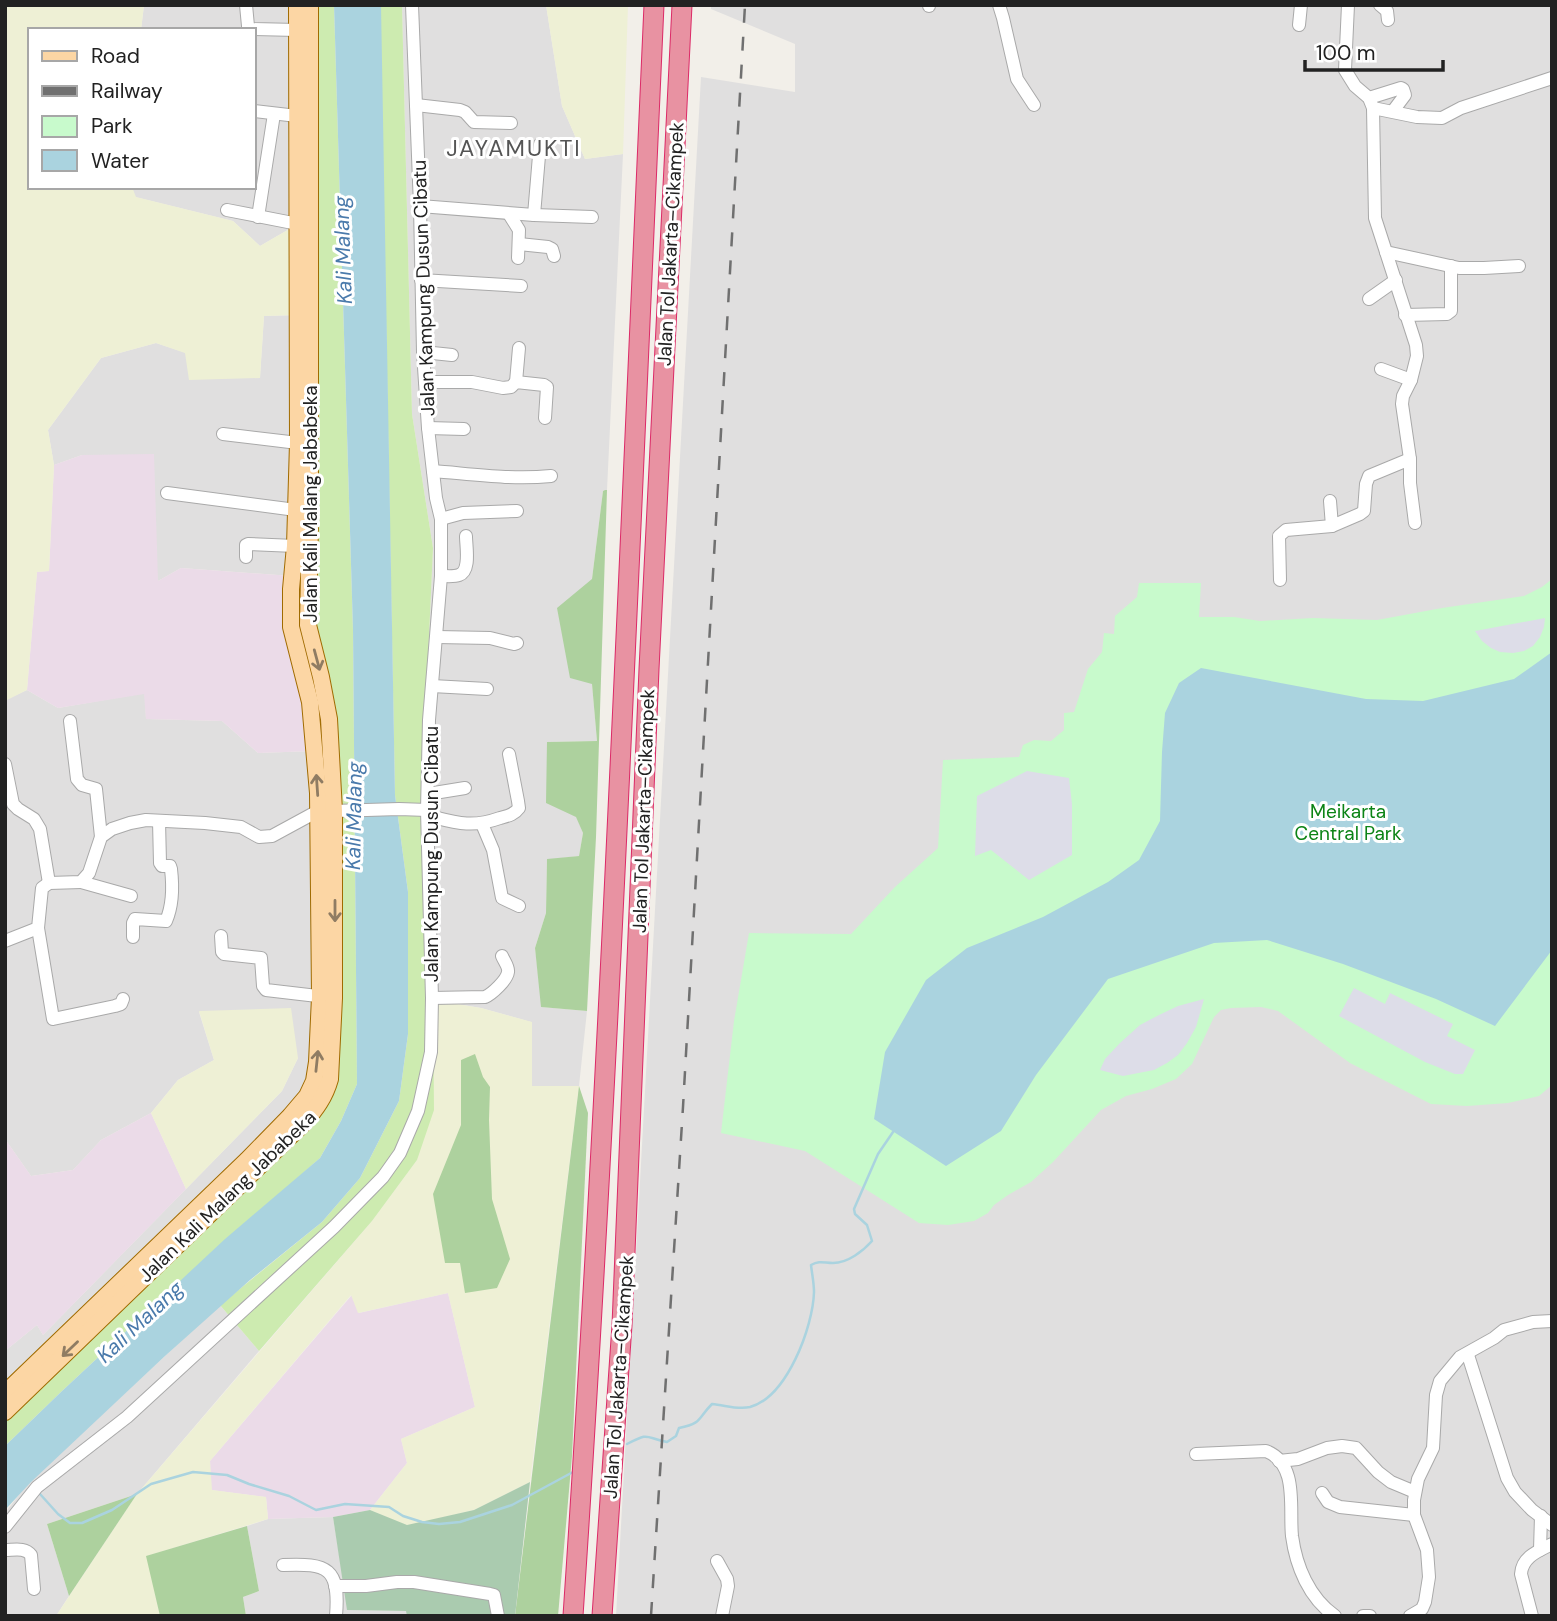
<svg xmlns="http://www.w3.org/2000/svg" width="1557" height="1621" viewBox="0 0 1557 1621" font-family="'DM Sans',sans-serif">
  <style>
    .residential { fill: #e0dfdf }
    .industrial { fill: #ebdbe8 }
    .farmland { fill: #eef0d5 }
    .grass { fill: #cdebb0 }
    .forest { fill: #add19e }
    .cemetery { fill: #aacbaf }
    .park { fill: #c8facc }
    .plaza { fill: #dddde8 }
    .water { fill: #aad3df }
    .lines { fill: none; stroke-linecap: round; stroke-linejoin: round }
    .stream { stroke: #aad3df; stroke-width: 2.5 }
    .minor-casing { stroke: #a9a9a9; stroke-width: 14 }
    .major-casing { stroke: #a06b00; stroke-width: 18 }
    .highway-casing { stroke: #dc2a67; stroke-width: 21 }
    .minor { stroke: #fff; stroke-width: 12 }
    .major { stroke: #fcd6a4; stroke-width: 16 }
    .highway { stroke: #e892a2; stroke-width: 19 }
    .rail { stroke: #707070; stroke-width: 2.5; stroke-dasharray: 14 14; stroke-linecap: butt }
    .oneway { stroke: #8f7c63 }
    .labels { text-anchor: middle; stroke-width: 6; stroke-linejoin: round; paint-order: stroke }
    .street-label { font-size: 19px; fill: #222; stroke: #fff }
    .park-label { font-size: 19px; fill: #0c8416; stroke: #fff }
    .water-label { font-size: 21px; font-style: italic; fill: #4a7aab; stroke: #fff }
    .quarter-label { font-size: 23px; letter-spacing: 2px; fill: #555; stroke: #fff }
  </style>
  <rect width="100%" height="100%" fill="#f2efe9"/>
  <g class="residential">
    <polygon points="144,5 296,5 298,224 260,246 233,221 135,197 132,187 254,187 254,30 141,30"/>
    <polygon points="402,5 546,5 562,106 585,159 623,154 607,490 603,491 592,579 592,683 597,741 547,742 583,833 579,856 547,860 546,913 535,948 542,1007 587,1011 579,1086 532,1086 531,1022 481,1008 433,1000 423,770 433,548 412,414"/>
    <polygon points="711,5 1552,5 1552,1616 616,1616 701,77 795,92 795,44 711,9"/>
    <polygon points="298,315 292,576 181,568 158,581 82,455 54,465 48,430 101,358 156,343 260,377 264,316"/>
    <polygon points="27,690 58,708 145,693 146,719 222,721 258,753 314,751 318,1040 307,1096 5,1394 5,1351 37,1325 43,1335 282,1091 298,1058 199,1012 214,1060 178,1080 151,1113 101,1140 73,1170 31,1176 5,1139 5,700"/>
    <polygon points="220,1305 259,1351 137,1494 47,1524 69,1596 56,1616 5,1616 5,1513 28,1483"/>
    <polygon points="333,1517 348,1610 407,1611 407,1616 246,1616 243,1597 259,1591 247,1526 268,1519"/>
  </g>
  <g class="industrial">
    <polygon points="154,454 158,581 181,568 292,576 314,751 258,753 222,721 146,719 144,694 58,708 27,690 37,572 49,571 54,465 82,455"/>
    <polygon points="151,1113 186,1189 43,1335 37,1325 5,1351 5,1139 31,1176 73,1170 101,1140"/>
    <polygon points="448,1293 475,1407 401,1439 407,1463 370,1510 333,1517 268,1519 266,1497 211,1490 210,1461 352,1295 359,1313"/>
  </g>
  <g class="farmland">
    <polygon points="5,5 144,5 141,30 30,30 30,187 132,187 136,197 233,221 260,246 298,224 298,315 264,316 260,378 189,380 185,353 156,343 101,358 48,430 54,465 49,571 37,572 27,690 5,701"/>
    <polygon points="546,5 628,5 623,154 585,159 562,106"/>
    <polygon points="433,1000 481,1008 532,1022 532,1086 579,1086 530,1482 474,1510 407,1526 370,1510 407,1463 401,1439 475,1407 448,1293 358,1313 351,1295 210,1461 212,1490 266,1497 268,1519 147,1556 160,1616 56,1616 137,1494 372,1221 417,1160"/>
    <polygon points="291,1008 298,1058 282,1091 186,1189 151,1113 178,1080 214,1060 199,1011"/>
  </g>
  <g class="grass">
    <polygon points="297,5 334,5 353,630 357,1084 341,1121 320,1158 151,1308 61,1392 5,1446 5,1393 247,1160 314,1081 318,793 291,627"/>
    <polygon points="380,5 402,5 412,414 433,548 423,770 433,1000 434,1110 417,1160 372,1221 259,1351 220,1305 322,1222 360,1178 399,1101 408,1034 408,892 395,795"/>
  </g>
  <g class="forest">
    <polygon points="605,490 607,490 596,837 587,1011 541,1007 535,948 546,913 547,859 579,856 583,833 576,817 546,803 547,742 597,741 592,684 570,678 557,608 592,579 603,491"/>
    <polygon points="475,1054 483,1077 490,1087 489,1120 492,1199 510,1259 497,1288 465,1293 460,1263 445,1263 433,1194 461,1125 461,1060"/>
    <polygon points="579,1086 588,1113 572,1456 558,1616 515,1616"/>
    <polygon points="137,1494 69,1596 47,1524"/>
    <polygon points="247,1526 259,1591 243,1597 246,1616 216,1616 215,1614 209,1616 160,1616 146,1556"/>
  </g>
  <polygon class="cemetery" points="530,1482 515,1616 407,1616 406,1611 347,1610 333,1517 370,1510 407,1525 474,1510"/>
  <polygon class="park" points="1552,579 1552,1085 1539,1096 1508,1103 1467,1106 1431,1104 1350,1063 1278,1011 1261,1007 1231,1008 1221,1010 1214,1017 1192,1064 1176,1079 1152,1089 1126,1096 1101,1110 1053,1162 1031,1182 1008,1195 994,1205 988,1213 974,1221 948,1225 919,1223 805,1151 721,1133 734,1021 749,933 851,934 895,887 938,848 943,760 1019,757 1023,745 1034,740 1051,741 1064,730 1064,713 1074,712 1088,669 1102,652 1104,633 1114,634 1115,616 1137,597 1139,583 1201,583 1199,617 1234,617 1260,621 1313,618 1377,620 1442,608 1524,596 1542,587"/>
  <g class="plaza">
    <polygon points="1545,618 1544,627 1540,637 1533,646 1524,651 1513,653 1500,652 1491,648 1482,641 1475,631"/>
    <polygon points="1027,771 1069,778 1072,804 1072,855 1029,880 991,850 975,856 977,796"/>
    <polygon points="1354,988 1385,1004 1390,993 1453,1024 1447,1036 1475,1050 1463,1074 1455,1074 1425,1062 1339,1016"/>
    <polygon points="1204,999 1196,1027 1187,1043 1178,1055 1167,1063 1154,1070 1123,1076 1100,1070 1105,1059 1120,1043 1140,1025 1159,1015 1178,1006"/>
  </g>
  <g class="water">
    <polygon points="334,5 381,5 395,795 408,892 408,1034 399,1101 360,1178 322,1222 250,1280 165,1356 31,1482 5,1510 5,1446 61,1392 225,1239 320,1158 341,1121 357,1084 353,630"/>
    <polygon points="1552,652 1552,950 1495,1026 1436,999 1343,964 1267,940 1214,943 1108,979 1036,1075 1001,1131 946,1166 874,1119 885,1052 926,980 967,948 1043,917 1108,882 1139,860 1160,821 1162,752 1165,713 1179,683 1201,668 1366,699 1423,701 1514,679"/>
  </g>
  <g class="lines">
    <g class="stream">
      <path d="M627 1444C651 1432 643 1437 667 1442L676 1436 679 1428C703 1423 697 1419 712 1404 725 1405 737 1410 750 1407 787 1397 813 1327 814 1292 814 1283 812 1274 811 1265 820 1260 824 1263 833 1263 848 1263 863 1251 872 1241L867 1225 855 1214 854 1209 878 1154 893 1132"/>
      <polyline points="40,1494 58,1514 70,1523 82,1523 112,1510 151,1484 193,1472 227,1475 249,1484 289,1496 316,1510 345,1504 389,1507 403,1516 422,1522 439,1524 460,1522 512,1505 573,1472"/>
    </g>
    <defs>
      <g id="minor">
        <polyline points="246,5 248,26 249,29 297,30"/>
        <polyline points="999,5 1003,18 1017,79 1034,105"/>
        <polyline points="1348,5 1345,70 1355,86 1369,98 1373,108 1375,218 1386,252 1459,268 1484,268 1519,266"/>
        <polyline points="1380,5 1387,11 1388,20"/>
        <polyline points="929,6 929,5"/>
        <polyline points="1299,25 1301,5"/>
        <polyline points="1369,98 1401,88 1403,89 1405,95 1393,111"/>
        <polyline points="416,105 460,110 465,112 474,122 511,123"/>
        <polyline points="1373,108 1417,117 1442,118 1461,108 1552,78"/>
        <polyline points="254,111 297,116"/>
        <polyline points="420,206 534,215 592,217"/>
        <polyline points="227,210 298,224"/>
        <polyline points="509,214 519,230 518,258"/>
        <polyline points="534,215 540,144"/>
        <polyline points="258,217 274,114"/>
        <polyline points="519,244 548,247 552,249 554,256"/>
        <polyline points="421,280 521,286"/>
        <polyline points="1369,299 1396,280"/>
        <polyline points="1405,315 1447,314 1451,311 1451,266"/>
        <polyline points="423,352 452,355"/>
        <polyline points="1381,369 1411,380 1417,356 1416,345 1386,252"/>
        <polyline points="1411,380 1403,396 1402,404 1410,459 1410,483 1415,523"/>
        <polyline points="425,382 472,382 503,388 511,387 516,382 544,385 547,387 545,418"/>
        <polyline points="516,382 519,348"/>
        <polyline points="428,428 464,429"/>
        <polyline points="223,434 298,443"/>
        <path d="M433 471C472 474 511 480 551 476"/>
        <polyline points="167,493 296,510"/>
        <polyline points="1330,501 1332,526 1360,514 1364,511 1366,484 1369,476 1410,459"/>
        <polyline points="441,519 463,513 517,511"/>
        <polyline points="246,557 246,545 248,544 295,546"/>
        <path d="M441 576C446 576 454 577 459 575 471 571 466 547 466 536"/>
        <polyline points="1280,580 1279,536 1286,530 1332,526"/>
        <polyline points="437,637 490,638 514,644 517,643"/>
        <polyline points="432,686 487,689"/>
        <polyline points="70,721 77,779 82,785 96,789 101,837"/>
        <polyline points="5,764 13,804 18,809 34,819 40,829 49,883"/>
        <polyline points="428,794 465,788"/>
        <polyline points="334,811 399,809 427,810"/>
        <path d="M429 816C457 823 472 828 500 818 507 816 514 815 519 808L518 801 509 754"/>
        <polyline points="482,824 493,850 502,898 519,906"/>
        <polyline points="81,882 131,896"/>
        <polyline points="38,928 53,1019 115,1006 121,1004 123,999"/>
        <polyline points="221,936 222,952 224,954 261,958 263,986 266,990 326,997"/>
        <path d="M133 937V923L135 919 166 921C173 905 173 886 171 869L170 866H162L160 863 159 821"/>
        <polyline points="5,941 38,928 42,888 49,883 81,882 89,873 101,837 112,829 130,823 146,820 205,823 241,827 259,837 272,836 318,811"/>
        <path d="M432 998 485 997C492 994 507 980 508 972 509 967 504 961 502 956"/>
        <polyline points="1468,1355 1507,1478 1515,1492 1532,1510 1552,1525"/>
        <path d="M1196 1454 1266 1451C1299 1464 1289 1508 1292 1536 1296 1566 1309 1598 1335 1616"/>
        <polyline points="1279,1461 1298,1459 1327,1448 1342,1446 1356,1448 1378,1472 1391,1482 1415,1492"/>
        <polyline points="1322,1493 1328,1502 1340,1507 1414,1515"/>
        <polyline points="5,1527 37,1487 127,1417 334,1227 383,1177 400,1153 418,1111 431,1052 432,998 427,810 429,720 441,576 441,519 436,498 428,428 423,352 420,206 412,5"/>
        <path d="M5 1550C14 1550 25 1547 31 1555L34 1589"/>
        <polyline points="1540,1550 1541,1516"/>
        <polyline points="717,1561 727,1579 728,1586 722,1616"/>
        <path d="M283 1565C328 1563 340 1568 336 1616"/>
        <polyline points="335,1586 366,1586 397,1582 414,1582 490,1594 494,1595 498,1616"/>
        <polyline points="1363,1616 1370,1616"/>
        <polyline points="1410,1616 1422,1609 1425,1602 1429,1577 1427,1550 1414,1515 1414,1500 1418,1479 1433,1448 1436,1395 1440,1381 1460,1357 1494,1338 1504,1330 1533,1322 1552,1321"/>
        <path d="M1532 1616 1521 1574C1522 1557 1538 1551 1552 1544"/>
      </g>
      <g id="major">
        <polyline points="5,1393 247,1160 290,1116 307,1096 314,1081 317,1062 320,997 318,793 310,702 291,627 291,589 295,546 298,443 297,5"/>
        <path d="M5 1412 304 1123C316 1109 325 1097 330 1079L334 998V811L329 719 321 677 308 625 310 524V5"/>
      </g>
      <g id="highway">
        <path d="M573 1616C609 1079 630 542 654 5"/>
        <polyline points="602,1616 622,1325 649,669 682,5"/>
      </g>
    </defs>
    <use href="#minor" class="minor-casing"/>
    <use href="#major" class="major-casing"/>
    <use href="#highway" class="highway-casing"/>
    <use href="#minor" class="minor"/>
    <use href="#major" class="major"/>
    <use href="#highway" class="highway"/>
    <polyline class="rail" points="651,1616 683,1107 745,5"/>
  </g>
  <defs><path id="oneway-shaft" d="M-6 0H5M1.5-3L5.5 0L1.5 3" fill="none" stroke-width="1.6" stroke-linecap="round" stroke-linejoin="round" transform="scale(1.75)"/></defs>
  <g class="oneway">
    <use href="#oneway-shaft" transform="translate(317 660) rotate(75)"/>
    <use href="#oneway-shaft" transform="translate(317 785) rotate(-94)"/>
    <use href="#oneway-shaft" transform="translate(335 911) rotate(90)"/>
    <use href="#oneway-shaft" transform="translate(317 1061) rotate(-84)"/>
    <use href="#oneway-shaft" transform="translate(70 1349) rotate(136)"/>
  </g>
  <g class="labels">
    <g class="street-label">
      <text transform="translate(670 244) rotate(-87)" y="7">Jalan Tol Jakarta–Cikampek</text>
      <text transform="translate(423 288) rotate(-92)" y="7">Jalan Kampung Dusun Cibatu</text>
      <text transform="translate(310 504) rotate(-90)" y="7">Jalan Kali Malang Jababeka</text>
      <text transform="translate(643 811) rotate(-88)" y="7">Jalan Tol Jakarta–Cikampek</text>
      <text transform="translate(431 854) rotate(-90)" y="7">Jalan Kampung Dusun Cibatu</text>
      <text transform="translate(227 1196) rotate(-44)" y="7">Jalan Kali Malang Jababeka</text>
      <text transform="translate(618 1377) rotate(-86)" y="7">Jalan Tol Jakarta–Cikampek</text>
    </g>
    <g class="park-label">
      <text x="1348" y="818">Meikarta<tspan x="1348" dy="22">Central Park</tspan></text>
    </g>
    <g class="water-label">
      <text transform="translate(343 250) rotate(-92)" y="7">Kali Malang</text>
      <text transform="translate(354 816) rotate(-89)" y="7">Kali Malang</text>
      <text transform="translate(140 1322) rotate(-43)" y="7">Kali Malang</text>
    </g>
    <g class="quarter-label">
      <text x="514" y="156">JAYAMUKTI</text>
    </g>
  </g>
  <rect width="1557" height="1621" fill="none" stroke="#222222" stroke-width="14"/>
  <rect x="28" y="28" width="228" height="161" fill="#ffffff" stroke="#a7a7a7" stroke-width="2"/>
  <rect x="42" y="51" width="35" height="10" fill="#fcd6a4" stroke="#a7a7a7" stroke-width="2"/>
  <text x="91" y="63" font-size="21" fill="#222222">Road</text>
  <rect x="42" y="86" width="35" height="10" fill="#707070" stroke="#a7a7a7" stroke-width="2"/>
  <text x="91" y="98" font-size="21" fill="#222222">Railway</text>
  <rect x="42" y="116" width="35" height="21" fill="#c8facc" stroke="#a7a7a7" stroke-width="2"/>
  <text x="91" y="133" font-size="21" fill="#222222">Park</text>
  <rect x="42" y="150" width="35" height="21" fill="#aad3df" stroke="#a7a7a7" stroke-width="2"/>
  <text x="91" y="168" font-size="21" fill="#222222">Water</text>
  <path d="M1305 60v10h138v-10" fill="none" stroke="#222222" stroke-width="3.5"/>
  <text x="1316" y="60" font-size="21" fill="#222222" stroke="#ffffff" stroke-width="5" paint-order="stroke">100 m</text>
</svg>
